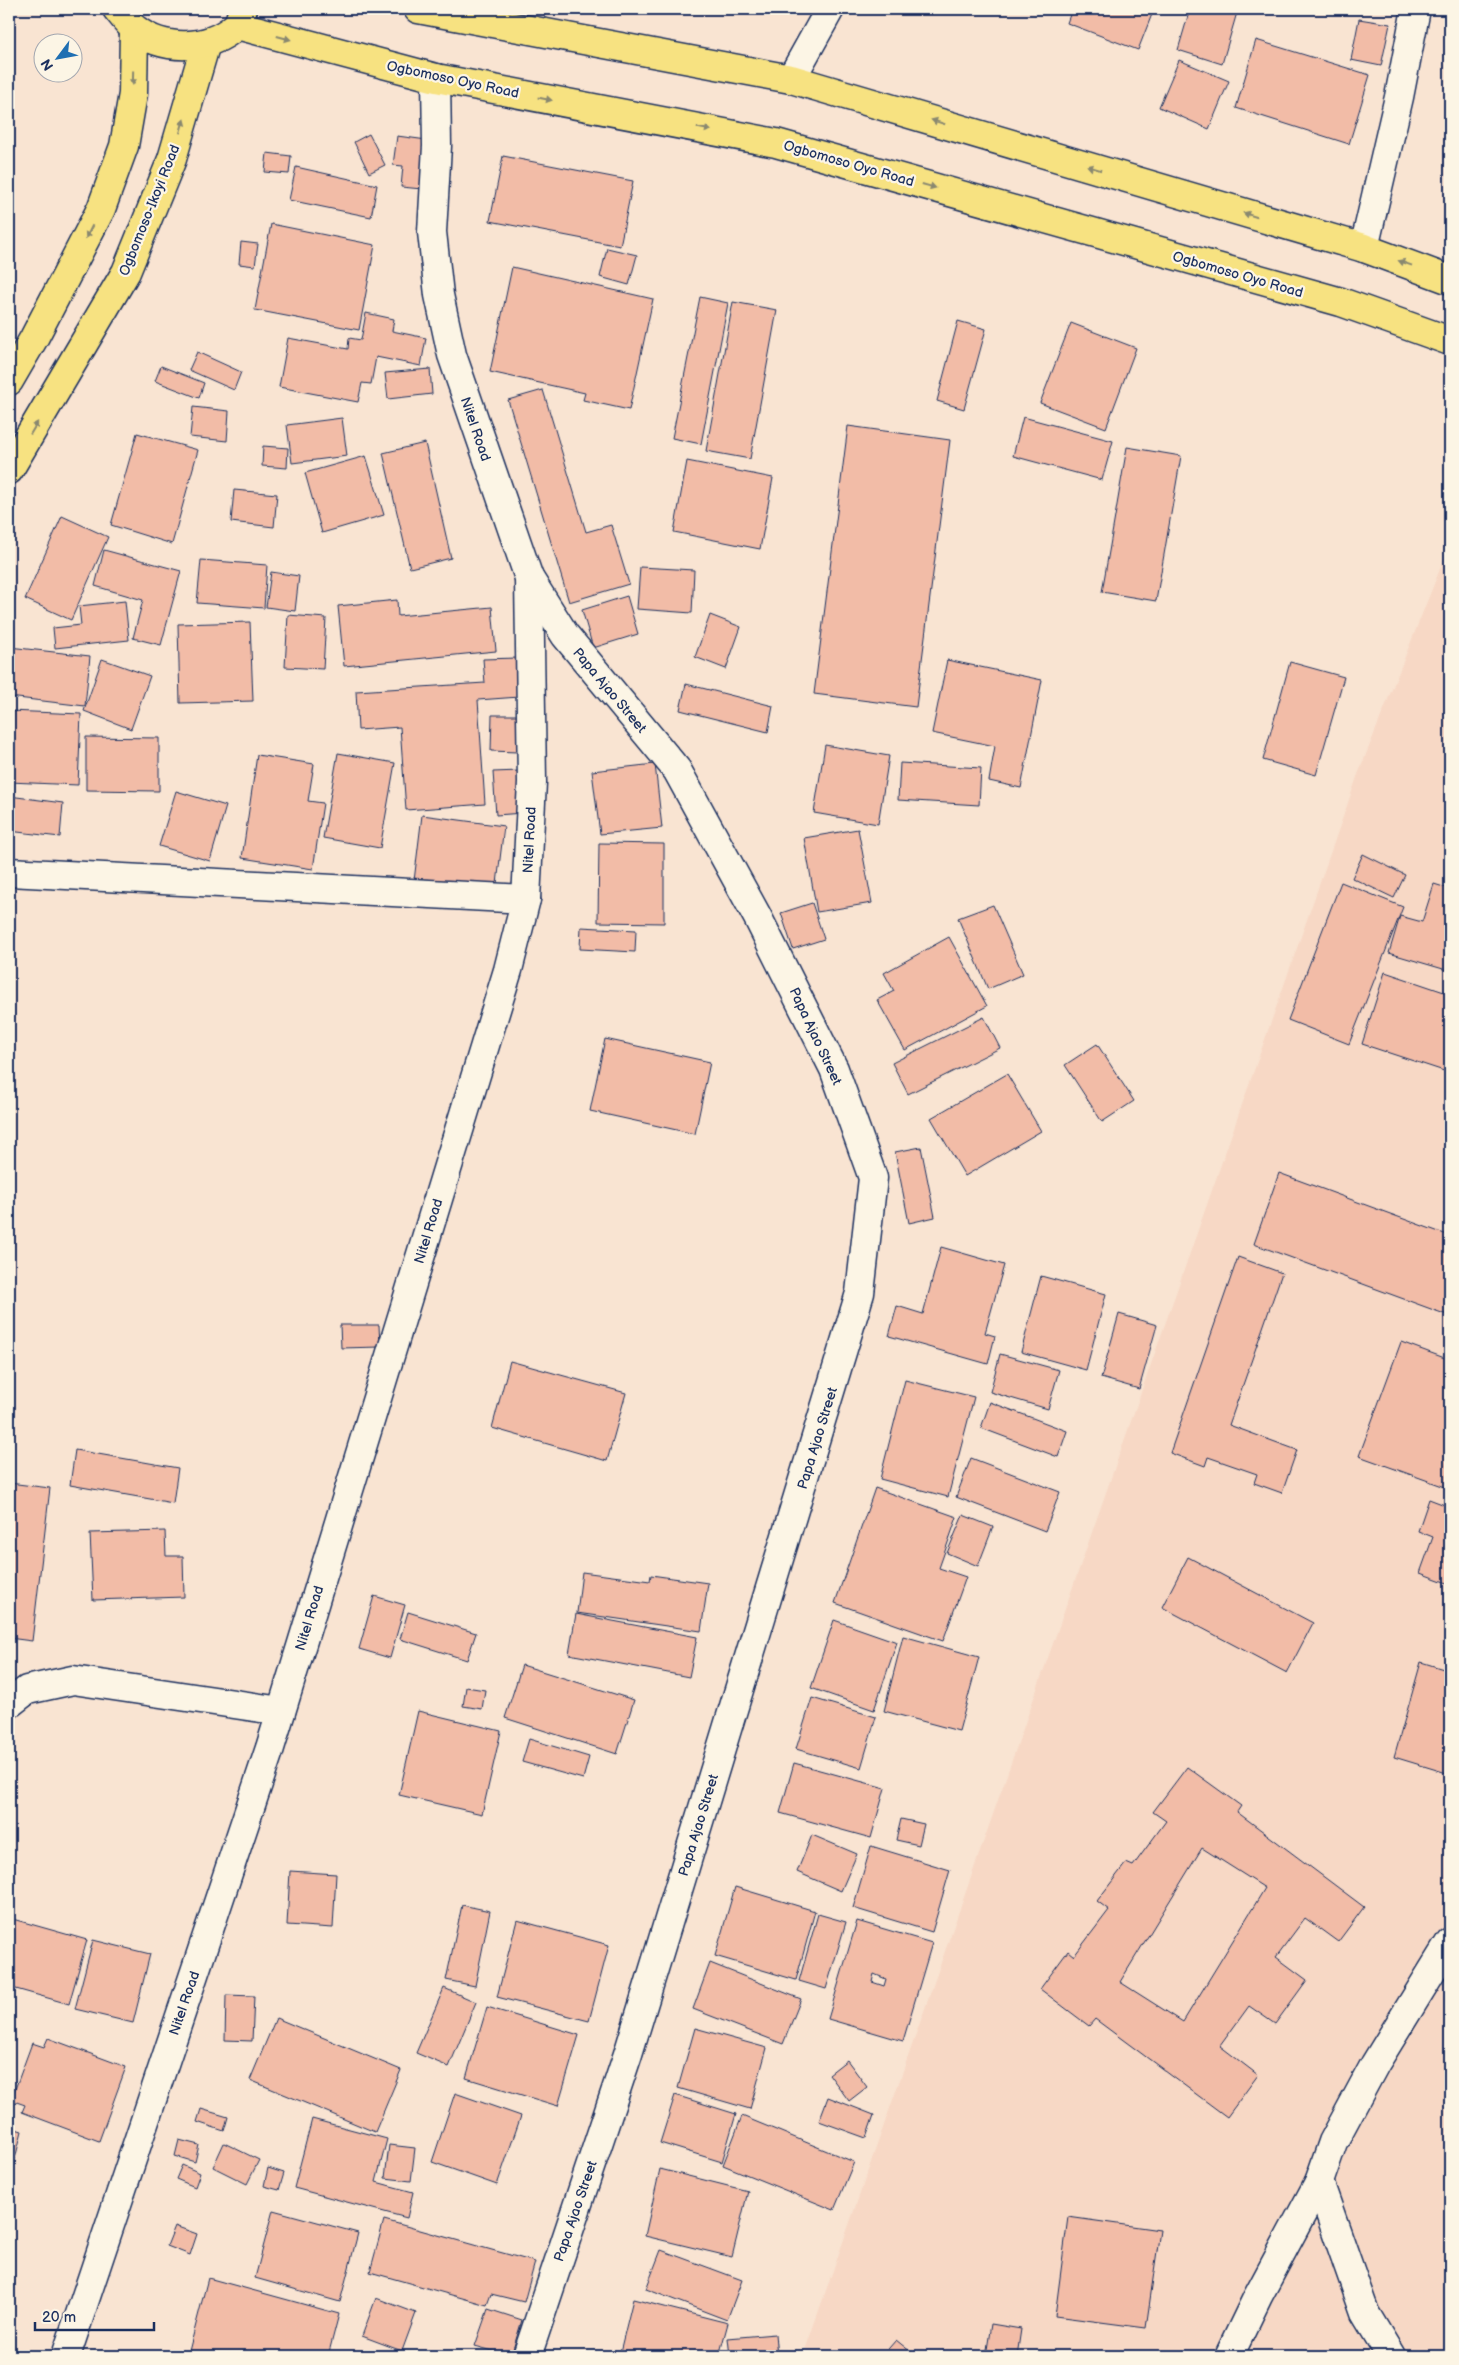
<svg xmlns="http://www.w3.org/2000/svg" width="1459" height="2365" viewBox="0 0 1459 2365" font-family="'Balsamiq Sans',sans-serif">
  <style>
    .built { fill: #f7d8c5 }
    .building { fill: #f2bca7; stroke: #1b2f5e; fill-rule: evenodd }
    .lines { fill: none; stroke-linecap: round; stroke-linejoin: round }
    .minor-casing { stroke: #1b2f5e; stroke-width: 31 }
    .major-casing { stroke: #1b2f5e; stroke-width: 31 }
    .highway-casing { stroke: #1b2f5e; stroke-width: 31 }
    .minor { stroke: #fcf5e5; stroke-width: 28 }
    .major { stroke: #f7e281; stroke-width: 28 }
    .highway { stroke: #f7e281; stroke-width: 28 }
    .oneway { fill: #898870 }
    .labels { text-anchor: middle; stroke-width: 4.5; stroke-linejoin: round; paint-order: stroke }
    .street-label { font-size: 14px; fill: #1b2f5e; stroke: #fcf5e5 }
  </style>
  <rect width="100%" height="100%" fill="#f9e4d2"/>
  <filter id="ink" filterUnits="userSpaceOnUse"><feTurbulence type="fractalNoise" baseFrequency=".02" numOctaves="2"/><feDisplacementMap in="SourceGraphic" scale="10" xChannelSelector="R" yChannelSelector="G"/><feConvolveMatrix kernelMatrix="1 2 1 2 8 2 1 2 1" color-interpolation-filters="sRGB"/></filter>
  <g filter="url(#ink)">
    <polygon class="built" points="1450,544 1450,2356 803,2356 1357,777"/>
    <g class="building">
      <polygon points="1072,9 1154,9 1138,50 1067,23"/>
      <polygon points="1190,9 1238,9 1222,64 1178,50"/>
      <polygon points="1359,19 1390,24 1381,66 1351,60"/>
      <polygon points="1256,40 1370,75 1349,144 1236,108"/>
      <polygon points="1179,60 1229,81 1209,129 1159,107"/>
      <polygon points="369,134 385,165 369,173 354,142"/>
      <polygon points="397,136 427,140 422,189 401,187 403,166 393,165"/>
      <polygon points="267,153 291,156 289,174 265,172"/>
      <polygon points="503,156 633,181 620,246 490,221"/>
      <polygon points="296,167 377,185 371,217 289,200"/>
      <polygon points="271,224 375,245 359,330 255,310"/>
      <polygon points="241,242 258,244 255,266 239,264"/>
      <polygon points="607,248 637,255 629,285 600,277"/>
      <polygon points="512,267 653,299 629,410 583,400 585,393 490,372"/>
      <polygon points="700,297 728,303 701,444 672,438"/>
      <polygon points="733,302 777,310 750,459 706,451"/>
      <polygon points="366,313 394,319 392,331 426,338 421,366 376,357 371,384 362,383 358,402 279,387 288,338 348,349 349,338 361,340"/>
      <polygon points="958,321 986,329 964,409 937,401"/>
      <polygon points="1071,323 1136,348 1106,428 1040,403"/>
      <polygon points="197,352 241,372 234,390 189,370"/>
      <polygon points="161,366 204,383 199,398 155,381"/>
      <polygon points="430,369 432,394 388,399 385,373"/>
      <polygon points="543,390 586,532 611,525 629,584 569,602 508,400"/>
      <polygon points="193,407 229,411 227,441 190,437"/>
      <polygon points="1023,417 1113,441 1102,480 1013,456"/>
      <polygon points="342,418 347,456 292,463 287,425"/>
      <polygon points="848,426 950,440 916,707 814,694"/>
      <polygon points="137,433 198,450 172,544 111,525"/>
      <polygon points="425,443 451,558 410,568 383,453"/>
      <polygon points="263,446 288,448 287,468 262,466"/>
      <polygon points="1127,447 1181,456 1156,601 1102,592"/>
      <polygon points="366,456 384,515 322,533 305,473"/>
      <polygon points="687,461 773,478 760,549 674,532"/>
      <polygon points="234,490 277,494 274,527 231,522"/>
      <polygon points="62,516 108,537 71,620 25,599"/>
      <polygon points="104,550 181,571 161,645 133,638 143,600 95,586"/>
      <polygon points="201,560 267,565 264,608 197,603"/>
      <polygon points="640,567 694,570 692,613 637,609"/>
      <polygon points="271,572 299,576 295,611 266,607"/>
      <polygon points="627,596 638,634 593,648 582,610"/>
      <polygon points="397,600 398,616 492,607 496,651 344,666 338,606"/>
      <polygon points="125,601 129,640 55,648 53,628 81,625 79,606"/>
      <polygon points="288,615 326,618 323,669 285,667"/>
      <polygon points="710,615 741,627 726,669 695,657"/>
      <polygon points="250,622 253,701 180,703 178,624"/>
      <polygon points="9,647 90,656 85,706 9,697"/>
      <polygon points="517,658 519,697 478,700 485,804 406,810 400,727 358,730 356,691 485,683 483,659"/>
      <polygon points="102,659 150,676 131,729 84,711"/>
      <polygon points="947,660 1042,680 1021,788 989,781 995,746 932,733"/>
      <polygon points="1290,662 1344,677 1316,775 1263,760"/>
      <polygon points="686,684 773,706 768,732 680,710"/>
      <polygon points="9,711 81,714 78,785 9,782"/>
      <polygon points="492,715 517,715 517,752 491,751"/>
      <polygon points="86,737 159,738 159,791 86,790"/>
      <polygon points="825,745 889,756 878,824 814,813"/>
      <polygon points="338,753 395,763 380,848 323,838"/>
      <polygon points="257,755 314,764 308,801 323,803 313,869 242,858"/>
      <polygon points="900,763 981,768 979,805 898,800"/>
      <polygon points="655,764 662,828 600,834 592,771"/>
      <polygon points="520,771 523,813 496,815 493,772"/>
      <polygon points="176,791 226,806 210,861 159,846"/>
      <polygon points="9,796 63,803 60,837 9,831"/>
      <polygon points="422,815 504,826 496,892 414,881"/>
      <polygon points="858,829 872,903 817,912 804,838"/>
      <polygon points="599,843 664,844 664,923 598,922"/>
      <polygon points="1363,854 1405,875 1394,898 1352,878"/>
      <polygon points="1341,882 1403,907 1349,1044 1288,1020"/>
      <polygon points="1434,884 1450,889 1450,971 1389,953 1400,916 1422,922"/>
      <polygon points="812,903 824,939 793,949 781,913"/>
      <polygon points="993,905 1023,974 988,989 958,918"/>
      <polygon points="581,927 636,930 635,952 580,949"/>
      <polygon points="949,937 987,1006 905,1050 877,1000 894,991 884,973"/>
      <polygon points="1385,972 1450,994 1450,1073 1362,1044"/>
      <polygon points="984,1017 1000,1048 908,1094 892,1063"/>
      <polygon points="605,1039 710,1062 695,1134 590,1111"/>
      <polygon points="1097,1044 1134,1101 1102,1122 1065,1065"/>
      <polygon points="1007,1074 1041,1131 965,1176 931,1118"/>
      <polygon points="921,1147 935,1217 909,1223 895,1152"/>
      <polygon points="1279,1173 1450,1236 1450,1316 1254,1244"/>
      <polygon points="941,1247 1004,1265 985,1333 995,1336 988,1364 889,1336 897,1306 923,1314"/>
      <polygon points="1238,1257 1282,1273 1229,1425 1297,1450 1282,1493 1254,1483 1257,1474 1208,1457 1205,1466 1170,1453"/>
      <polygon points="1041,1276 1106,1294 1086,1370 1021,1352"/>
      <polygon points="1119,1314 1157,1325 1139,1389 1101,1378"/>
      <polygon points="340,1325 379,1325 380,1347 341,1348"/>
      <polygon points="1401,1342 1450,1360 1450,1481 1448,1488 1359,1456"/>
      <polygon points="1000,1354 1059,1370 1048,1409 990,1392"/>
      <polygon points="510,1361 626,1393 607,1461 492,1428"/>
      <polygon points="905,1380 974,1397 948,1497 880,1479"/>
      <polygon points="990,1402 1067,1431 1058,1457 981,1428"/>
      <polygon points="75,1450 178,1468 173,1503 70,1485"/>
      <polygon points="971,1458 1060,1492 1045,1531 956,1497"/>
      <polygon points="9,1483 50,1488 32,1641 9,1638"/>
      <polygon points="875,1488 957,1517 939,1568 966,1577 943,1641 835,1603"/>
      <polygon points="1429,1499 1450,1507 1450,1584 1420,1573 1433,1537 1418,1531"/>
      <polygon points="963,1515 993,1527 978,1566 947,1553"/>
      <polygon points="165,1531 166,1556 183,1556 184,1597 93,1600 90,1533"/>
      <polygon points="1188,1557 1313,1623 1287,1673 1162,1607"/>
      <polygon points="582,1572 650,1581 651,1575 708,1583 701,1631 577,1613"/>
      <polygon points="374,1596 405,1605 390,1658 359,1649"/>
      <polygon points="408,1612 476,1633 467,1660 400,1639"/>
      <polygon points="576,1614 697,1637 689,1677 569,1654"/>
      <polygon points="834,1620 897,1642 874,1710 811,1688"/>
      <polygon points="903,1636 979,1657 959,1731 884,1711"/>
      <polygon points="1421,1662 1450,1671 1450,1774 1394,1757"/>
      <polygon points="522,1665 634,1700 617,1754 505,1718"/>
      <polygon points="466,1687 485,1690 482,1709 463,1706"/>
      <polygon points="812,1698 876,1717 861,1768 796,1749"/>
      <polygon points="418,1711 501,1731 482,1814 399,1795"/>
      <polygon points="529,1739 589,1757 583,1779 522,1762"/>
      <polygon points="794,1763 885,1788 871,1838 780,1813"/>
      <path d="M1187 1767 1241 1806 1237 1812 1364 1907 1338 1942 1305 1918 1276 1957 1307 1980 1275 2024 1249 2006 1220 2046 1258 2075 1227 2117 1095 2019 1089 2026 1040 1989 1068 1951 1074 1956 1109 1910 1097 1901 1126 1863 1133 1866 1166 1821 1153 1812ZM1202 1848 1265 1888 1183 2022 1120 1982Z"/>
      <polygon points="901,1819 924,1824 919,1845 896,1840"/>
      <polygon points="812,1835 857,1854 841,1891 797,1872"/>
      <polygon points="871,1846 950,1870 932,1932 853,1908"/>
      <polygon points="290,1871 336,1874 333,1928 287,1925"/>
      <polygon points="735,1887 815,1911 796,1980 715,1956"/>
      <polygon points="462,1905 490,1911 475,1986 446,1980"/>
      <polygon points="818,1914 846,1922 826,1989 799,1981"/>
      <polygon points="9,1918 87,1940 69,2004 9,1987"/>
      <polygon points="517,1920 609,1945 589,2021 497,1997"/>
      <path d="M857 1921 932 1943 903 2041 828 2019ZM874 1974 886 1979 884 1986 872 1982Z"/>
      <polygon points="93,1940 150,1954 133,2023 75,2009"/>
      <polygon points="710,1963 801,1999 783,2044 693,2009"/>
      <polygon points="444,1988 476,2002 449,2067 416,2053"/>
      <polygon points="226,1995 254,1996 252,2041 225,2040"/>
      <polygon points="487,2007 579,2035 558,2106 466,2078"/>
      <polygon points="276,2018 401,2070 375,2132 250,2080"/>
      <polygon points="695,2028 767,2048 750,2109 678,2088"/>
      <polygon points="48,2038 126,2067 99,2141 22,2112 25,2105 11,2100 32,2043 44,2047"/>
      <polygon points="847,2060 867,2087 849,2101 829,2074"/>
      <polygon points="455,2093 521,2116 497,2185 432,2162"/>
      <polygon points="675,2095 736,2114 722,2162 660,2143"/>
      <polygon points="828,2097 874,2115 866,2138 819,2121"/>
      <polygon points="201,2109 228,2117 224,2131 197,2122"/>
      <polygon points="742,2116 854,2162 834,2210 723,2165"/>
      <polygon points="312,2119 387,2139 376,2182 413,2192 407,2218 294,2188"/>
      <polygon points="9,2127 22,2131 9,2183"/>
      <polygon points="179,2140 199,2145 195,2162 175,2156"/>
      <polygon points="224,2143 259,2160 247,2184 213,2167"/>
      <polygon points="389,2145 415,2148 411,2181 385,2178"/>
      <polygon points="182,2165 200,2173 195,2187 176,2179"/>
      <polygon points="268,2168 284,2173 279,2190 264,2186"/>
      <polygon points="660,2169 748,2191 732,2257 645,2236"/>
      <polygon points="273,2210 358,2233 340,2302 255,2278"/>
      <polygon points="1068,2217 1160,2230 1146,2328 1055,2316"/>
      <polygon points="384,2220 535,2262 524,2302 491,2294 487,2305 370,2272"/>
      <polygon points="175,2226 197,2234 190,2255 167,2246"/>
      <polygon points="661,2250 742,2280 727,2320 646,2289"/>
      <polygon points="208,2278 339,2314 328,2356 188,2355"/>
      <polygon points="376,2298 416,2313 402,2351 362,2336"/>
      <polygon points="633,2299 728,2323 719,2356 619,2356"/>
      <polygon points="488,2309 522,2320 511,2356 475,2346"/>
      <polygon points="991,2324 1021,2329 1017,2356 986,2356"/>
      <polygon points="775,2334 777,2356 730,2356 728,2338"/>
      <polygon points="896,2340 916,2356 882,2356"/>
    </g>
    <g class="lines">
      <defs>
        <g id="minor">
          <polyline points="791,79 830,9"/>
          <polyline points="1364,248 1399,97 1416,9"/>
          <polyline points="9,872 526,899"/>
          <polyline points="9,1704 27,1690 73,1680 281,1711"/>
          <polyline points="1319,2182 1365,2313 1391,2356"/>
          <polyline points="66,2356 270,1748 508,970 526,899 532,782 529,578 452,355 439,295 432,232 437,146 436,78"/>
          <polyline points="527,2356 628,2054 860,1293 873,1178 834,1069 757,916 677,770 565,635 529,578"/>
          <polyline points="1229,2356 1258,2296 1319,2182 1333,2142 1375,2064 1450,1942"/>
        </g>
        <g id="major">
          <polyline points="9,381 34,338 101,209 124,146 133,94 134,29"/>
          <polyline points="9,470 126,272 172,159 206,43"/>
        </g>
        <g id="highway">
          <path d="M117 9C122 15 128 24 135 29 163 51 208 51 236 26 240 23 241 14 243 9"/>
          <polyline points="418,9 791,79 1364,248 1450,280"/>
          <polyline points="237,25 436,78 776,143 1341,302 1450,341"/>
        </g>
      </defs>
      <use href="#minor" class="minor-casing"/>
      <use href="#major" class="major-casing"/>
      <use href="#highway" class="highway-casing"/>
      <use href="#minor" class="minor"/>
      <use href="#major" class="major"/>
      <use href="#highway" class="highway"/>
    </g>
    <defs><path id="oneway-solid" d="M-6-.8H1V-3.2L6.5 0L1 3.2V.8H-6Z" transform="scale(1.25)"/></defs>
    <g class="oneway">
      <use href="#oneway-solid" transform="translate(284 38) rotate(15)"/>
      <use href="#oneway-solid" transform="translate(133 78) rotate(91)"/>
      <use href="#oneway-solid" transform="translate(545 99) rotate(11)"/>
      <use href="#oneway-solid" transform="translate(938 122) rotate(-163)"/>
      <use href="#oneway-solid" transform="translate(182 126) rotate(-74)"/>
      <use href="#oneway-solid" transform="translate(704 129) rotate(11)"/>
      <use href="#oneway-solid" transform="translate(1094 168) rotate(-163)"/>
      <use href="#oneway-solid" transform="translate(929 186) rotate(16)"/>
      <use href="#oneway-solid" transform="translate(1250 215) rotate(-163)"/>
      <use href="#oneway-solid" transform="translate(89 232) rotate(117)"/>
      <use href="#oneway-solid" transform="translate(1405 263) rotate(-160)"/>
      <use href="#oneway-solid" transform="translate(34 428) rotate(-59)"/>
    </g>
  </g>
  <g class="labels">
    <g class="street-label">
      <text transform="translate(453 79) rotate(12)" y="5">Ogbomoso Oyo Road</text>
      <text transform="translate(849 163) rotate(16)" y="5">Ogbomoso Oyo Road</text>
      <text transform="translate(149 210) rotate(-68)" y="5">Ogbomoso-Ikoyi Road</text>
      <text transform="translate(1238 274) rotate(16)" y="5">Ogbomoso Oyo Road</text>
      <text transform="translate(476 429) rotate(71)" y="5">Nitel Road</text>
      <text transform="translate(610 690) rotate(50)" y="5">Papa Ajao Street</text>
      <text transform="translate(529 840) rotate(-87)" y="5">Nitel Road</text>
      <text transform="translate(816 1036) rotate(65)" y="5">Papa Ajao Street</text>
      <text transform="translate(428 1231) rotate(-73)" y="5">Nitel Road</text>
      <text transform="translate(817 1438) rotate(-73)" y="5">Papa Ajao Street</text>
      <text transform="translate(309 1618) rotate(-73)" y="5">Nitel Road</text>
      <text transform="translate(698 1825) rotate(-73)" y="5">Papa Ajao Street</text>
      <text transform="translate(184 2003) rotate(-71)" y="5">Nitel Road</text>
      <text transform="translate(575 2211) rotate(-71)" y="5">Papa Ajao Street</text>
    </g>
  </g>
  <rect width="1459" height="2365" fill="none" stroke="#fcf5e5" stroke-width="30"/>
  <rect x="15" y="15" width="1429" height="2335" fill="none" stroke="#1b2f5e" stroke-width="2" filter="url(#ink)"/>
  <g transform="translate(58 58) rotate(238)"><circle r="24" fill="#fcf5e5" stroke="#a2a6af"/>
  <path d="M0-4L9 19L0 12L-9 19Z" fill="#1f6fb2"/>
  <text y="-8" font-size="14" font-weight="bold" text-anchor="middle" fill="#1b2f5e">N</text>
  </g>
  <path d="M35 2322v8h119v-8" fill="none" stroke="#1b2f5e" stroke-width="2.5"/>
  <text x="42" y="2322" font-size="15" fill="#1b2f5e" stroke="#fcf5e5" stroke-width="4" paint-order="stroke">20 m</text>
</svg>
